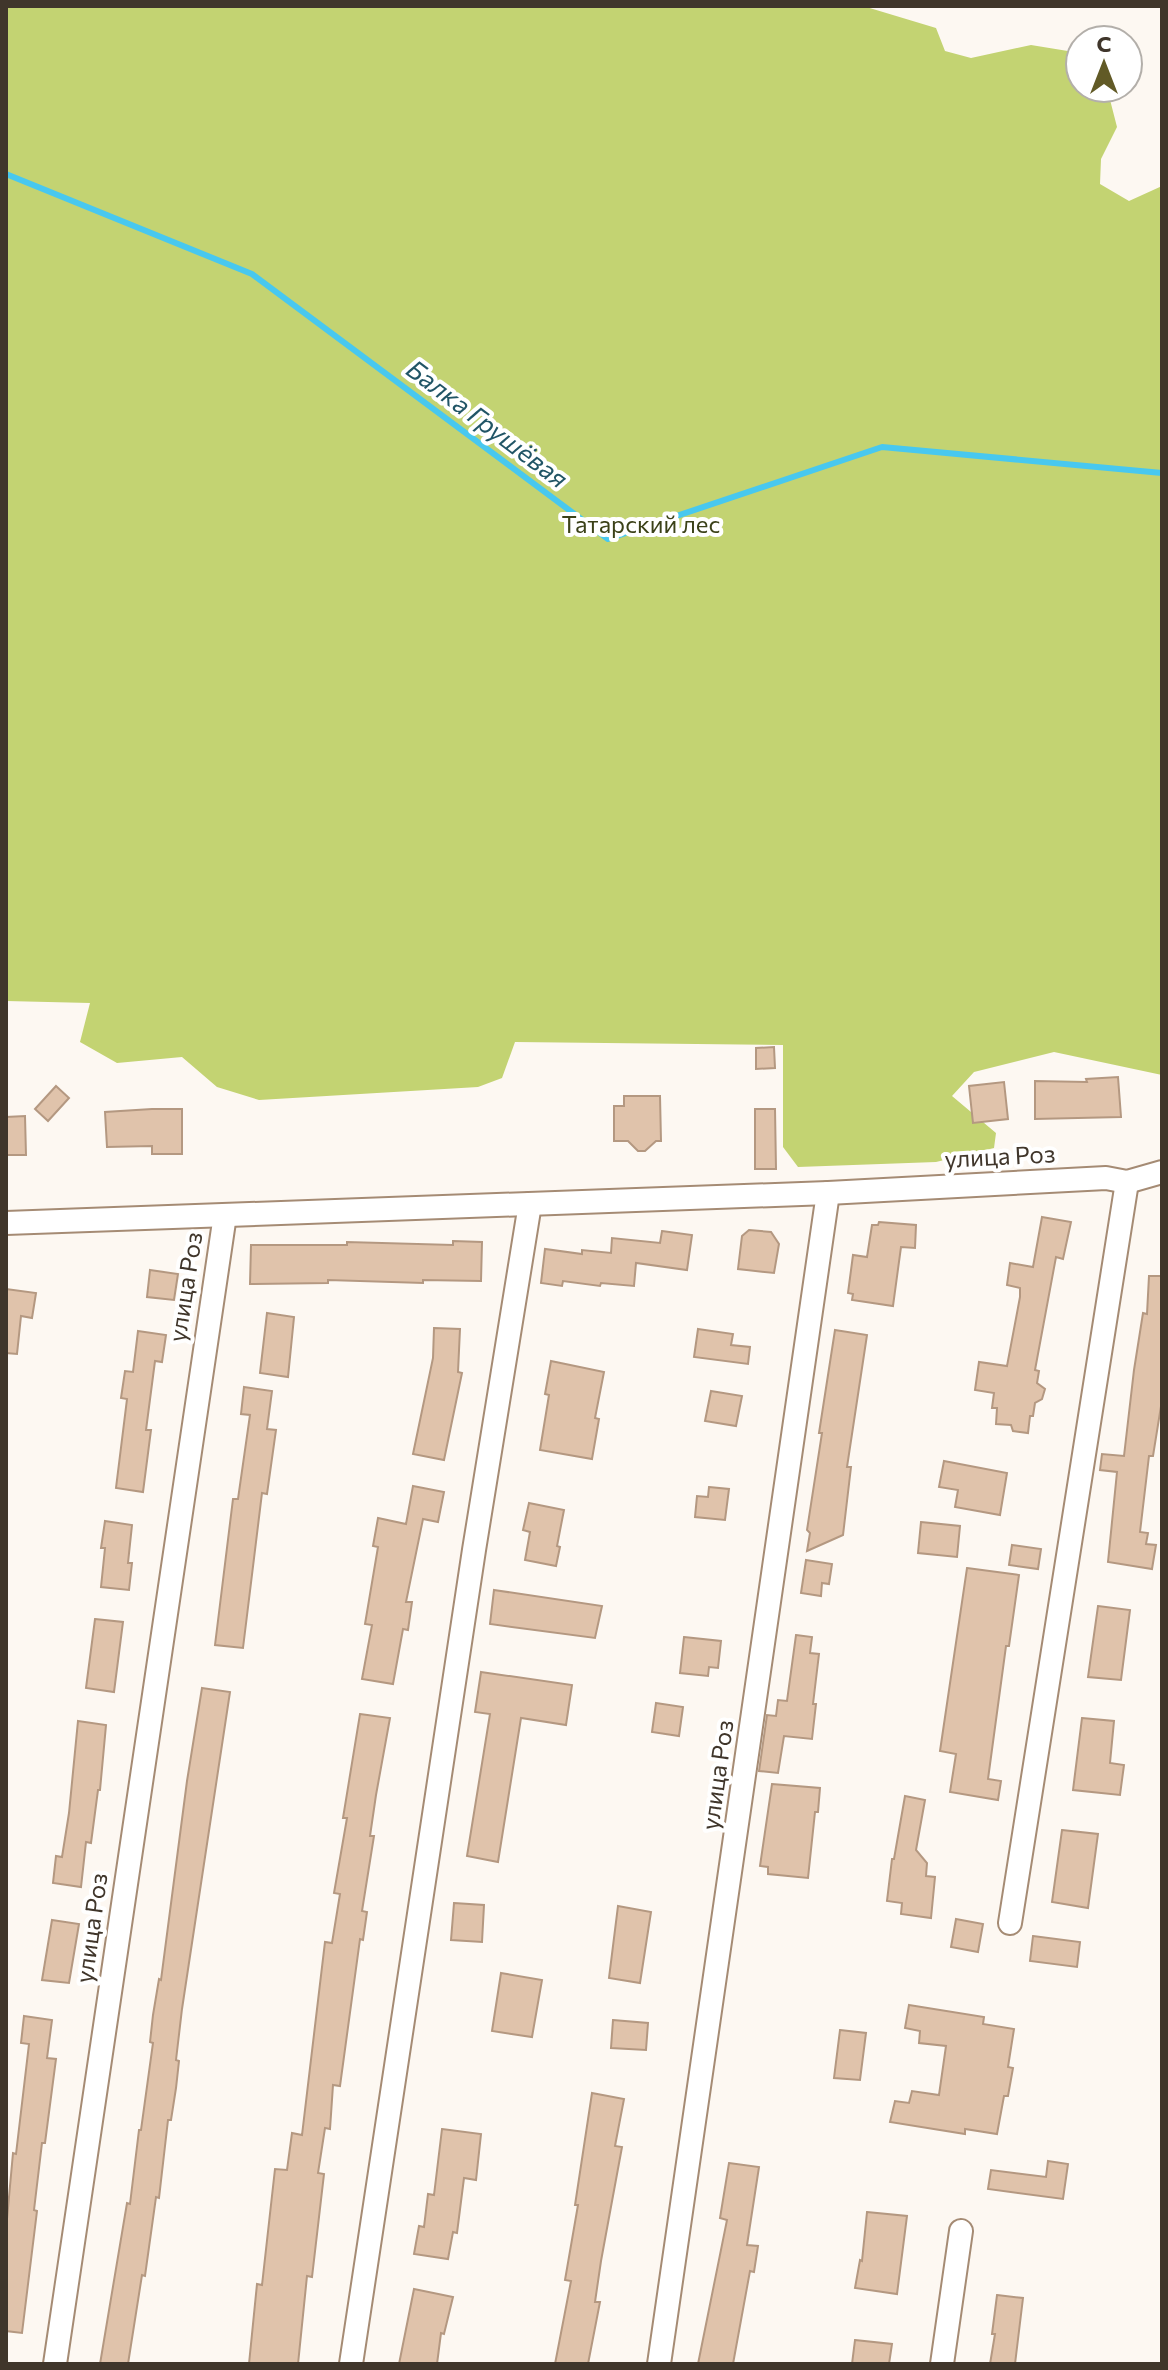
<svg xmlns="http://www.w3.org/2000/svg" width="1168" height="2370" viewBox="0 0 1168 2370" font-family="Commissioner,sans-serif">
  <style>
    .forest { fill: #c3d372 }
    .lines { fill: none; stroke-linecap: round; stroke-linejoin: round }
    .stream { stroke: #48c8ef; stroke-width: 6 }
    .building { fill: #e0c3ab; stroke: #b49881; stroke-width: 2 }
    .minor-casing { stroke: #a58b74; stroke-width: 26 }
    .minor { stroke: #fff; stroke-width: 22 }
    .labels { text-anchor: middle; stroke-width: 8; stroke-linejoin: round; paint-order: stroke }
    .park-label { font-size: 24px; fill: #3b4118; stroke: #fff }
    .street-label { font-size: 24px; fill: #40362b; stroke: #fff }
    .water-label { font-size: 26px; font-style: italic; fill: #215566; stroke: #fff }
  </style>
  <rect width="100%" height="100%" fill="#fdf8f2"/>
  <polygon class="forest" points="6,6 863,6 936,28 945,51 971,58 1031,45 1080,53 1080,88 1107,88 1117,127 1101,159 1100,184 1129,201 1162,186 1162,1075 1054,1052 974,1072 952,1096 996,1133 994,1148 936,1162 798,1167 783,1147 783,1045 515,1042 502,1078 478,1087 259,1100 217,1087 182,1057 117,1063 80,1042 90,1003 6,1001"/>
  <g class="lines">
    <polyline class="stream" points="6,174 252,274 608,539 882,447 1162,473"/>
  </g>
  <g class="building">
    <polygon points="774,1047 775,1068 756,1069 756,1048"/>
    <polygon points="1118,1077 1121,1117 1035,1119 1035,1081 1087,1082 1086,1079"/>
    <polygon points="1004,1082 1008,1119 973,1123 969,1086"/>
    <polygon points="56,1086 69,1098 48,1121 35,1109"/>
    <polygon points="624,1096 660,1096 661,1141 656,1141 645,1151 638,1151 628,1141 614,1141 614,1106 624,1106"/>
    <polygon points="152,1109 182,1109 182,1154 152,1154 152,1146 107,1147 105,1112"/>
    <polygon points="755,1109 775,1109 776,1169 755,1169"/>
    <polygon points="25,1116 26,1155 6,1155 6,1117"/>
    <polygon points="1042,1217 1071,1222 1063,1259 1056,1257 1035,1370 1039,1371 1037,1383 1045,1389 1042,1399 1035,1403 1033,1416 1030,1416 1028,1433 1013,1431 1011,1425 996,1424 997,1408 992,1408 994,1393 975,1390 979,1362 1007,1366 1020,1297 1020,1288 1007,1285 1010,1263 1033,1267"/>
    <polygon points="879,1222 916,1225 915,1248 901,1247 893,1306 852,1300 853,1294 848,1293 853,1255 867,1257 872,1225 878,1225"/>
    <polygon points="749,1230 771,1232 779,1244 774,1273 738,1269 742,1236"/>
    <polygon points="662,1231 692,1235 687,1270 636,1263 634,1286 601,1283 600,1286 563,1281 562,1286 541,1283 545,1249 582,1254 582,1250 611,1253 612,1238 660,1243"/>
    <polygon points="453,1241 482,1242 481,1281 423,1280 423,1283 328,1280 328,1283 250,1284 251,1245 347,1245 347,1242 453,1245"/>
    <polygon points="150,1270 178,1274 174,1300 147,1297"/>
    <polygon points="1149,1276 1162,1276 1162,1400 1153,1456 1149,1456 1140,1532 1148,1533 1146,1544 1156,1545 1152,1569 1108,1562 1117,1472 1100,1470 1102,1454 1124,1456 1134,1370 1143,1313 1147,1314"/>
    <polygon points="6,1289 36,1293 32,1318 21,1316 17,1354 6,1353"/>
    <polygon points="267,1313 294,1317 288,1377 260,1373"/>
    <polygon points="434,1328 460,1329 458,1372 462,1373 444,1460 413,1454 433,1358"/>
    <polygon points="698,1329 733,1334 731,1345 750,1347 748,1364 694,1357"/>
    <polygon points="835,1330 867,1335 847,1467 851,1467 843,1535 807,1551 810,1533 807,1530 822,1433 819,1433"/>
    <polygon points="138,1331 166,1335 162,1362 155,1361 146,1430 151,1430 143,1492 116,1488 127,1399 121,1398 125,1371 133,1372"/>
    <polygon points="551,1361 604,1372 595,1418 599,1419 592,1459 540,1450 549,1395 545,1394"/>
    <polygon points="244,1387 272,1391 267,1429 276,1430 267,1494 262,1493 243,1648 215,1645 233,1499 238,1499 250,1415 241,1414"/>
    <polygon points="711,1391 742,1396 736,1426 705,1421"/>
    <polygon points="944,1461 1007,1473 1000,1515 955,1507 958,1490 939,1487"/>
    <polygon points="413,1486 444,1492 438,1522 423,1519 406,1602 412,1602 408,1630 403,1629 393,1684 362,1679 372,1625 365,1624 378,1547 373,1546 378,1518 406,1524"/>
    <polygon points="709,1487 729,1489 725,1520 695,1517 697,1496 708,1497"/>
    <polygon points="529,1503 564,1510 557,1546 560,1547 556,1566 525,1560 530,1532 523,1530"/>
    <polygon points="105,1521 132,1525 128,1563 132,1563 129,1590 101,1587 105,1548 101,1548"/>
    <polygon points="921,1522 960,1526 957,1557 918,1553"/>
    <polygon points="1012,1545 1041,1549 1038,1569 1009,1565"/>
    <polygon points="806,1560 832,1564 829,1584 822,1583 821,1596 801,1593"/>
    <polygon points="967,1568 1019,1575 1009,1646 1006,1646 988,1779 1001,1781 998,1800 950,1792 956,1754 940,1751"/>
    <polygon points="494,1590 602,1606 595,1638 490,1624"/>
    <polygon points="1098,1606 1130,1610 1121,1680 1088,1677"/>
    <polygon points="95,1619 123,1622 114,1692 86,1688"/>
    <polygon points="796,1635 812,1637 810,1653 819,1654 813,1704 816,1704 812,1739 784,1736 778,1773 759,1771 767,1715 776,1716 778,1700 787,1701"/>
    <polygon points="684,1637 721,1641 718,1668 709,1667 708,1676 680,1673"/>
    <polygon points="481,1672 572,1685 566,1725 521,1718 498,1862 467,1856 490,1714 475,1712"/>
    <polygon points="202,1688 230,1692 182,2009 176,2060 179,2061 176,2088 171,2120 168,2120 159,2198 156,2197 145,2276 142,2275 128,2364 100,2364 127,2203 130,2204 139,2130 141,2130 153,2043 150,2042 153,2015 159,1979 161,1980 187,1781"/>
    <polygon points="656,1703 683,1707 679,1736 652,1732"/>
    <polygon points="360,1714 390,1718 376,1795 370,1836 374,1836 362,1911 367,1912 363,1940 360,1939 340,2086 333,2085 330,2129 325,2128 318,2173 324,2174 312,2277 307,2276 298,2364 249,2364 257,2284 262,2285 275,2169 287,2170 292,2133 302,2135 325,1942 332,1943 340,1894 334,1893 347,1818 343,1818"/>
    <polygon points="1082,1718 1114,1721 1110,1763 1124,1765 1120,1795 1073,1790"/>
    <polygon points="78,1721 106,1725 100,1790 98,1790 91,1843 86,1842 81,1887 53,1883 56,1856 62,1857 69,1813"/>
    <polygon points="772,1784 820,1788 818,1812 815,1812 808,1878 768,1874 768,1867 760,1866"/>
    <polygon points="905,1796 925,1800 916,1850 927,1863 926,1876 935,1877 931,1918 901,1914 902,1903 887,1901 892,1859 894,1859"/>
    <polygon points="1062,1830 1098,1834 1088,1908 1052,1902"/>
    <polygon points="454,1903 484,1905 482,1942 451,1940"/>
    <polygon points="618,1906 651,1912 640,1983 609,1978"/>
    <polygon points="956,1919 983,1924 978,1952 951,1947"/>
    <polygon points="52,1920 79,1924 69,1983 42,1980"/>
    <polygon points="1033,1936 1080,1942 1077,1967 1030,1961"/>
    <polygon points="501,1973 542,1980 532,2037 492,2031"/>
    <polygon points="909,2005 984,2017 983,2024 1014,2029 1008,2067 1013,2068 1008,2096 1004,2096 997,2134 965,2129 965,2134 890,2122 895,2101 909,2103 912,2091 939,2095 946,2046 919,2043 920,2031 905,2028"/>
    <polygon points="24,2016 52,2020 47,2058 56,2059 45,2143 42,2143 34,2210 37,2211 22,2333 6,2331 6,2230 13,2153 16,2154 29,2044 21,2043"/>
    <polygon points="613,2020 648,2023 646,2050 611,2048"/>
    <polygon points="840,2030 866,2033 860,2080 834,2078"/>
    <polygon points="592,2093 624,2099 615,2146 622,2147 601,2261 595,2302 600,2302 588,2364 555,2364 571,2281 565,2280 578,2205 575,2205"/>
    <polygon points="442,2129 481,2134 476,2180 464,2178 457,2233 453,2232 448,2259 414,2254 419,2226 424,2227 428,2194 434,2195"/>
    <polygon points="1048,2161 1068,2164 1063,2199 988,2189 991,2170 1046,2177"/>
    <polygon points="729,2163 759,2167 747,2245 758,2246 754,2272 750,2271 733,2364 698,2364 727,2220 720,2218"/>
    <polygon points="867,2212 907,2216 897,2294 855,2288 860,2260 862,2261"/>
    <polygon points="414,2289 453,2297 444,2334 441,2333 437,2364 399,2364"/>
    <polygon points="997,2295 1023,2298 1015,2364 990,2364 995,2334 992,2334"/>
    <polygon points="855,2340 892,2344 889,2364 852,2364"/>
  </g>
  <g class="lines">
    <defs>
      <g id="minor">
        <polyline points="6,1223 828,1193 1106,1178 1127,1182 1162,1172"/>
        <polyline points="1010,1923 1127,1182"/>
        <polyline points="55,2364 225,1215"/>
        <polyline points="351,2364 474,1550 530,1204"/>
        <polyline points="659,2364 828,1193"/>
        <polyline points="942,2364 961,2231"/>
      </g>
    </defs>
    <use href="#minor" class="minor-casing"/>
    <use href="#minor" class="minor"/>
  </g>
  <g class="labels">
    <g class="park-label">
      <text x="641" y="533">Татарский лес</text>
    </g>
    <g class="street-label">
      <text transform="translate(1000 1157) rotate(-3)" y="8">улица Роз</text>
      <text transform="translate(186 1287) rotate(-81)" y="8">улица Роз</text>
      <text transform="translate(718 1775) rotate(-82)" y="8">улица Роз</text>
      <text transform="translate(92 1928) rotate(-82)" y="8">улица Роз</text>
    </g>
    <g class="water-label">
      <text transform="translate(487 424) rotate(37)" y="9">Балка Грушёвая</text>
    </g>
  </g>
  <rect width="1168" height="2370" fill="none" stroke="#40362b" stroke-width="16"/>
  <g transform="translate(1104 64)"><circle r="38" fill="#ffffff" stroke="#b3afaa" stroke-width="2"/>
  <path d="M0-6L14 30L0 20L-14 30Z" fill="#615a26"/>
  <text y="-12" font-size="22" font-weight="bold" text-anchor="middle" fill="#40362b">С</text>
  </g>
</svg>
